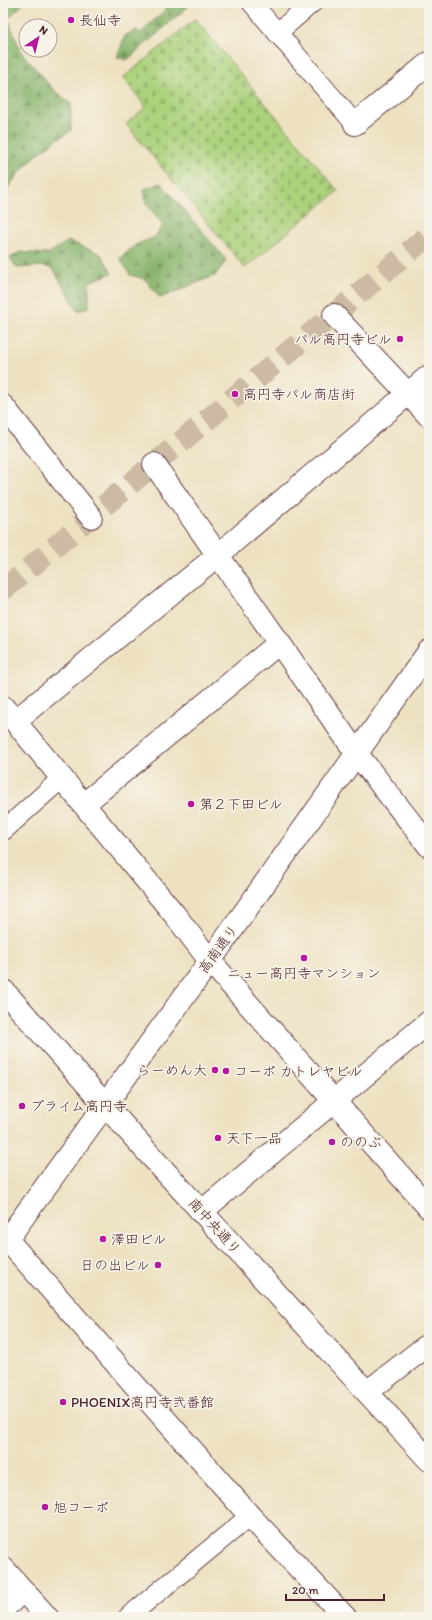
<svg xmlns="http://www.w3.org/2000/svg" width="432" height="1620" viewBox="0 0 432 1620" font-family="Itim,'Klee One',sans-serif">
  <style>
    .forest { fill: url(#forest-firs); stroke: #696a4c }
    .cemetery { fill: url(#cemetery-stones); stroke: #7a7854 }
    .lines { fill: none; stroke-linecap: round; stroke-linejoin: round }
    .pedestrian-tunnel { stroke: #ccbaa3; stroke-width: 22; stroke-dasharray: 22 11; stroke-linecap: butt }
    .service-casing { stroke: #623c42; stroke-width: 21 }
    .minor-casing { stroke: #623c42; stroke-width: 24 }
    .tertiary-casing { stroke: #623c42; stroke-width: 24 }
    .service { stroke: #fff; stroke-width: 19 }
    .minor { stroke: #fff; stroke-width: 22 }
    .tertiary { stroke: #fff; stroke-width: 22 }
    .poi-dot { fill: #b5179e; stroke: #f7f3e8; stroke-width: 1.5 }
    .labels { text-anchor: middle; stroke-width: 3.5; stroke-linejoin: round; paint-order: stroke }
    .poi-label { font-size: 14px; fill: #4a1f2b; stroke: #f7f3e8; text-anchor: start }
    .street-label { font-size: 14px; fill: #4a1f2b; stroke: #f7f3e8 }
  </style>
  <defs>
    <pattern id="forest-firs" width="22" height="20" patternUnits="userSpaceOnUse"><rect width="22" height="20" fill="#88b46c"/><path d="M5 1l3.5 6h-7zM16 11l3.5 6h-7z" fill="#719259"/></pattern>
    <pattern id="cemetery-stones" width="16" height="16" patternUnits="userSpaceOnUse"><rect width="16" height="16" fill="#abd27c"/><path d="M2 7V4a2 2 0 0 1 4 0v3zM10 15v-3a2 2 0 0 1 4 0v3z" fill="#95b46b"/></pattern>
  </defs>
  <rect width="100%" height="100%" fill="#f7f3e8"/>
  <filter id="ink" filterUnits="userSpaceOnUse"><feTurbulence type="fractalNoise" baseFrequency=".025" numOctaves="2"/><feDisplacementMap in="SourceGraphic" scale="8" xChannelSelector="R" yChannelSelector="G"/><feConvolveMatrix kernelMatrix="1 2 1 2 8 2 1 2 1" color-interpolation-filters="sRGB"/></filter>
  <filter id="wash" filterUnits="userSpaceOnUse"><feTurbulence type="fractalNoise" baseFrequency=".012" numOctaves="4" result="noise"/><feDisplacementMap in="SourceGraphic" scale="16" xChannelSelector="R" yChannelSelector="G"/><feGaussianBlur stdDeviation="0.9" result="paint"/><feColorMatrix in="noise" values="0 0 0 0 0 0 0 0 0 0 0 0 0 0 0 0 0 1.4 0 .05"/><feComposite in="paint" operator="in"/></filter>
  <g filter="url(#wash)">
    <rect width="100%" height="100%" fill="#ede1c1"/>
    <g class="forest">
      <path d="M3 3H24L8 19 21 52 53 89 71 104V131C49 143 14 171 5 195 2 202 7 212 6 220 6 225 4 230 3 235Z"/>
      <polygon points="165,3 191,4 127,60 117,57 125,36 136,30 141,33 165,10"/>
      <polygon points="161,183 226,260 216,275 160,298 145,279 130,275 120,258 137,244 155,237 163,225 146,203 144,189"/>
      <polygon points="69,241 101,254 112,273 89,282 89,307 78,311 53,269 44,266 17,268 10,258 20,252 47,254"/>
    </g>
    <polygon class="cemetery" points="195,19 338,191 245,268 126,124 146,107 123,78"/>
  </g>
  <g filter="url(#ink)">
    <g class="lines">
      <polyline class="pedestrian-tunnel" points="3,590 429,235"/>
      <defs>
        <g id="service">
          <polyline points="252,3 355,124"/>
          <polyline points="277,33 312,3"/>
          <polyline points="3,831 62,778"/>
          <polyline points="128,1617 250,1516"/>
        </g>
        <g id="minor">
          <polyline points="355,124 429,63"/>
          <polyline points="334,315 429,416"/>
          <polyline points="3,406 91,517"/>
          <polyline points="154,464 357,754"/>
          <polyline points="3,707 175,915 210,961 429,1208"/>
          <polyline points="15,721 218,555 429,376"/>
          <polyline points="84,804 279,643"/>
          <polyline points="201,1212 429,1022"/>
          <polyline points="3,1235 250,1516 345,1617"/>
          <polyline points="367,1392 429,1344"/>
          <polyline points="3,1568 47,1617"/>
          <polyline points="3,1609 23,1591"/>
        </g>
        <g id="tertiary">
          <polyline points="357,754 429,846"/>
          <polyline points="3,990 149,1154 429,1460"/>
          <polyline points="3,1245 210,961 429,651"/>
        </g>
      </defs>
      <use href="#service" class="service-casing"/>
      <use href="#minor" class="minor-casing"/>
      <use href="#tertiary" class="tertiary-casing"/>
      <use href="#service" class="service"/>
      <use href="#minor" class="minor"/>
      <use href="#tertiary" class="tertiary"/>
    </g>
  </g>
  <g class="poi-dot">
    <circle cx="71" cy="20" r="4"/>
    <circle cx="400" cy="339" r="4"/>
    <circle cx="235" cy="394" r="4"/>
    <circle cx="191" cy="804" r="4"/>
    <circle cx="304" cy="958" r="4"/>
    <circle cx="215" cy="1070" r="4"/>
    <circle cx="226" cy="1071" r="4"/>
    <circle cx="22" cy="1106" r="4"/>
    <circle cx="218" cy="1138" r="4"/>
    <circle cx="332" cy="1142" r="4"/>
    <circle cx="103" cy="1239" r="4"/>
    <circle cx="158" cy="1265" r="4"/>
    <circle cx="63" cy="1402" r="4"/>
    <circle cx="45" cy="1507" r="4"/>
  </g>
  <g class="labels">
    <g class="poi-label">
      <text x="79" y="25">長仙寺</text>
      <text x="392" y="344" text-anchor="end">パル高円寺ビル</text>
      <text x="243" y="399">高円寺パル商店街</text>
      <text x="199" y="809">第２下田ビル</text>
      <text x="304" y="978" text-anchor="middle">ニュー高円寺マンション</text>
      <text x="207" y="1075" text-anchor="end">らーめん大</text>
      <text x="234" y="1076">コーポ カトレヤビル</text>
      <text x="30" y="1111">プライム高円寺</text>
      <text x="226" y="1143">天下一品</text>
      <text x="340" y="1147">ののぶ</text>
      <text x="111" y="1244">澤田ビル</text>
      <text x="150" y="1270" text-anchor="end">日の出ビル</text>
      <text x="71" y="1407">PHOENIX高円寺弐番館</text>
      <text x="53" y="1512">旭コーポ</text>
    </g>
    <g class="street-label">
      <text transform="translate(218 949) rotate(-54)" y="5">高南通り</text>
      <text transform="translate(215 1226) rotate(48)" y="5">南中央通り</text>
    </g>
  </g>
  <rect width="432" height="1620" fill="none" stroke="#f7f3e8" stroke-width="16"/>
  <g transform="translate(38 38) rotate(35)"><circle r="19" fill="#f7f3e8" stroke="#b29e9c"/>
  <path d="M0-3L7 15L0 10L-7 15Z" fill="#b5179e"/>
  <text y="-6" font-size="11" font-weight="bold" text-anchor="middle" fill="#4a1f2b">N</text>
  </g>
  <path d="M286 1594v6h98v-6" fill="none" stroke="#4a1f2b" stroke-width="2"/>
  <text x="292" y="1594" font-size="12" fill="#4a1f2b" stroke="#f7f3e8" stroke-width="3" paint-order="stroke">20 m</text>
</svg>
